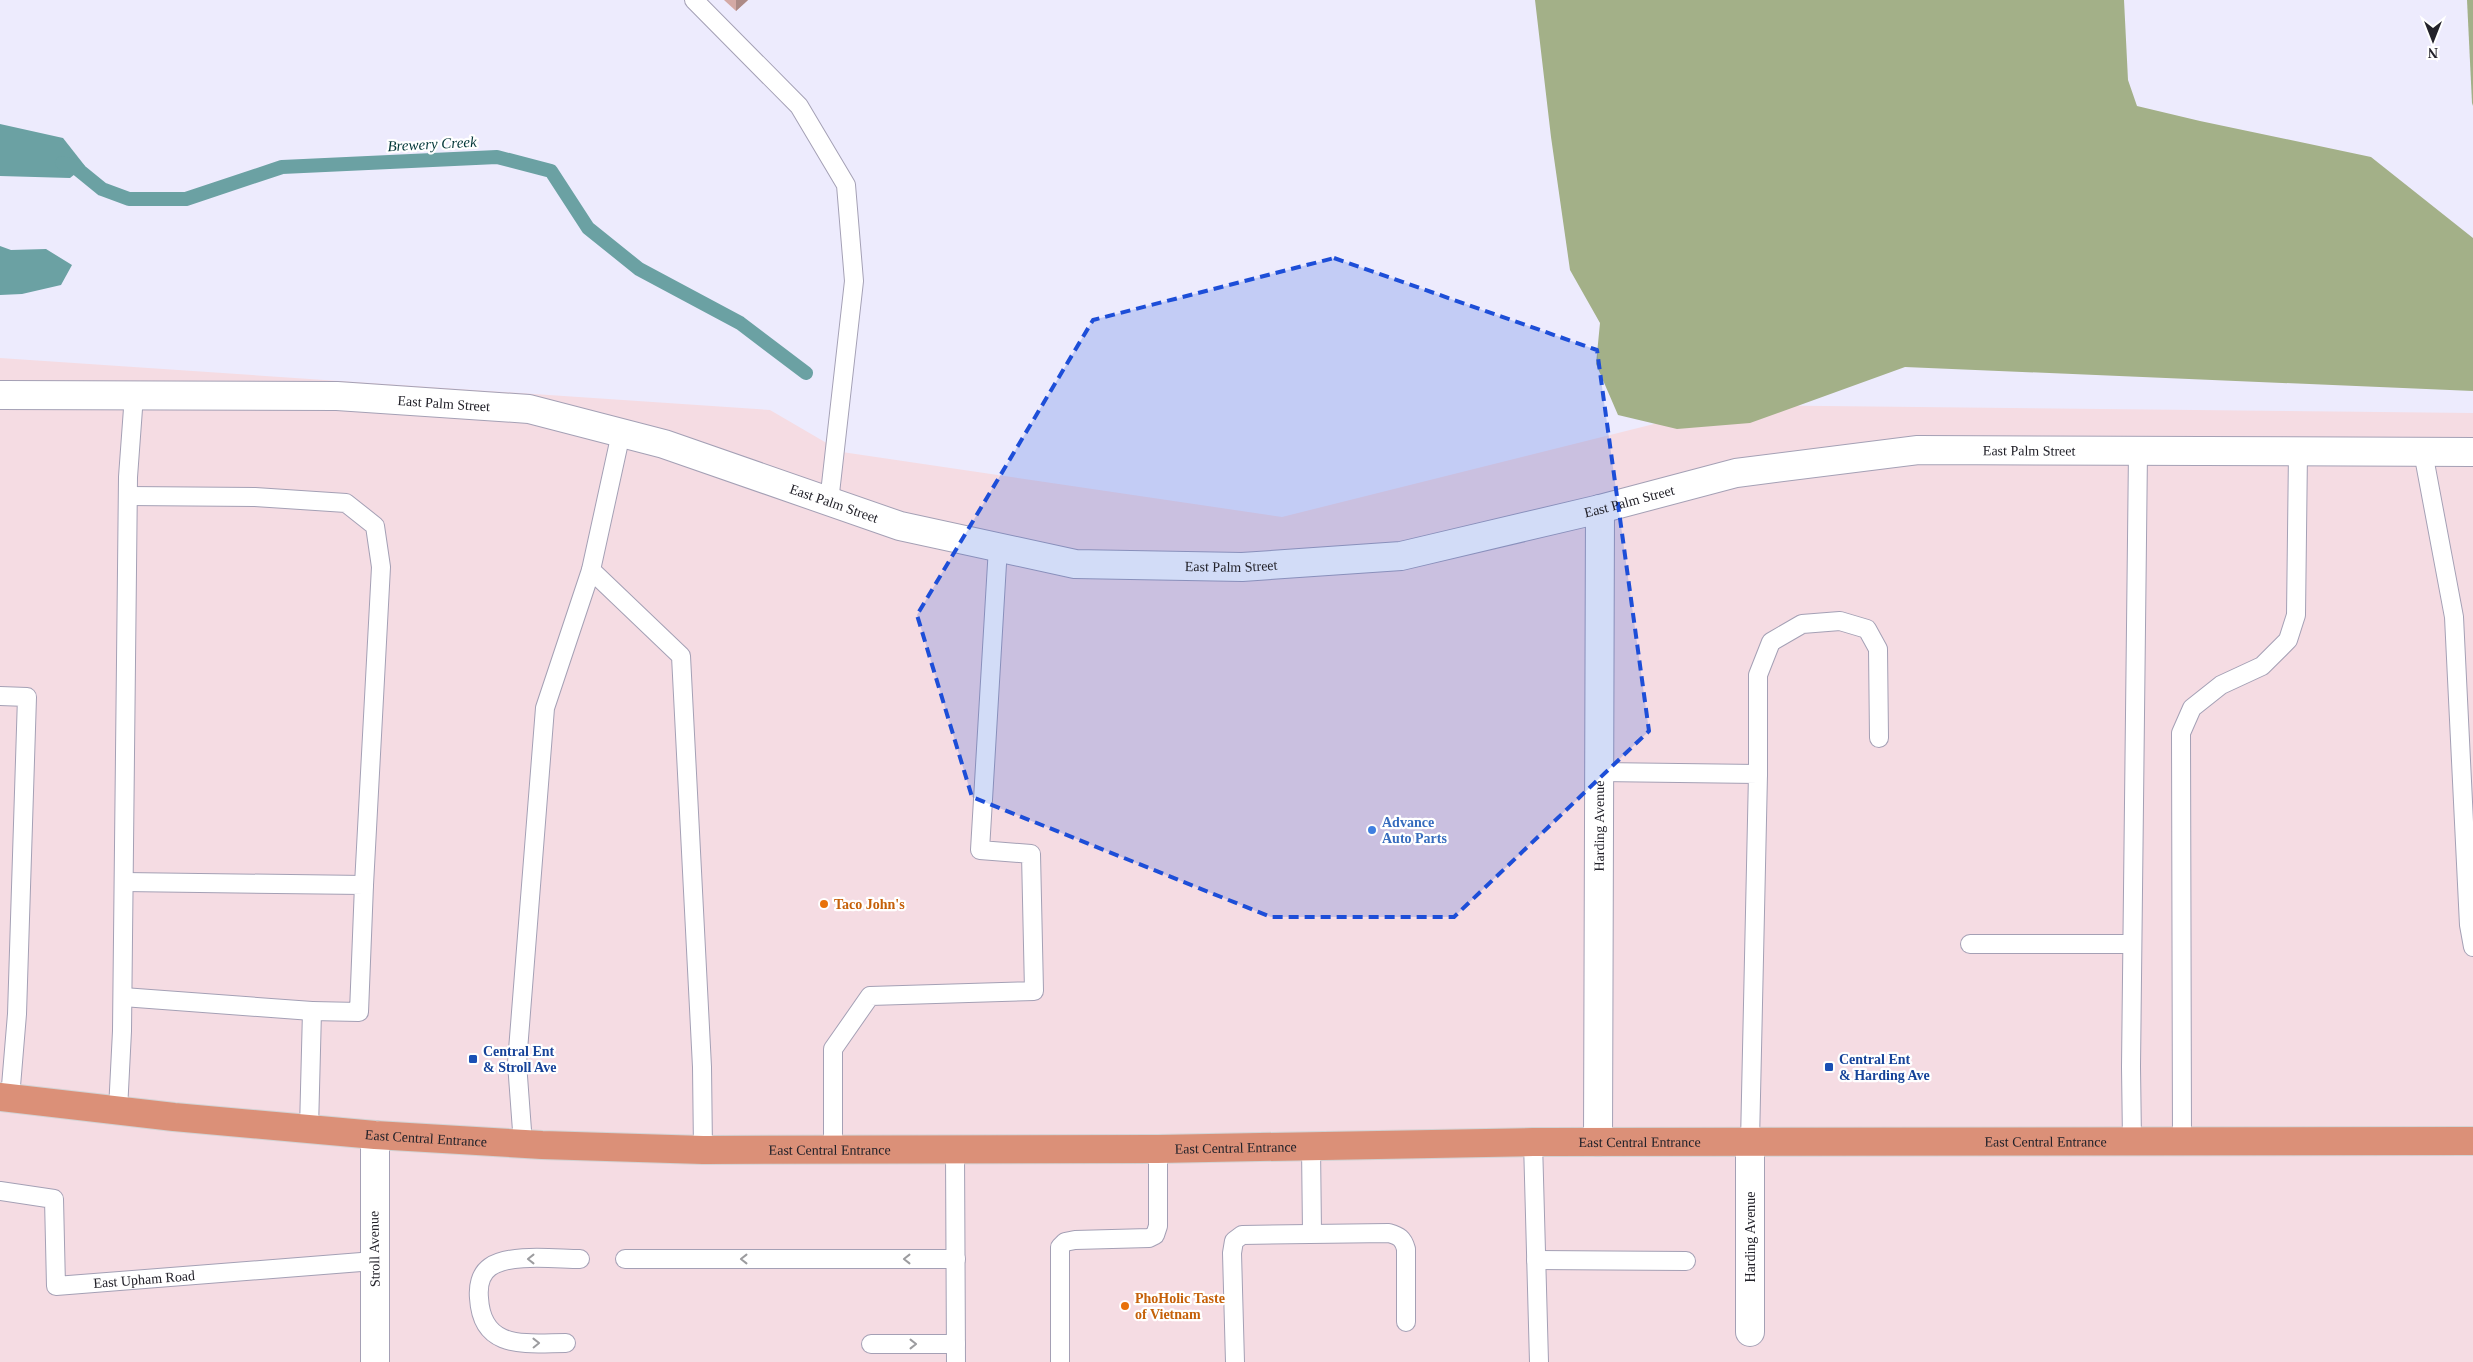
<svg xmlns="http://www.w3.org/2000/svg" width="2473" height="1362" viewBox="0 0 2473 1362" font-family="'Times New Roman',serif">
  <style>
    .commercial { fill: #f5dce3 }
    .forest { fill: #a3b088 }
    .water { fill: #6ba1a3 }
    .lines { fill: none; stroke-linecap: round; stroke-linejoin: round }
    .stream { stroke: #6ba1a3; stroke-width: 14 }
    .service-casing { stroke: #a4a0b5; stroke-width: 20 }
    .minor-casing { stroke: #a4a0b5; stroke-width: 30 }
    .tertiary-casing { stroke: #a4a0b5; stroke-width: 30 }
    .trunk-casing { stroke: #d3d3d4; stroke-width: 30 }
    .service { stroke: #fff; stroke-width: 18 }
    .minor { stroke: #fff; stroke-width: 28 }
    .tertiary { stroke: #fff; stroke-width: 28 }
    .trunk { stroke: #db9078; stroke-width: 28 }
    .wall { fill: #d4a9a5 }
    .shaded-wall { fill: #ac8a86 }
    .oneway { stroke: #9c9c9f }
    .marked { fill: #1d4ed8; fill-opacity: 0.2; stroke: #1d4ed8; stroke-width: 4; stroke-dasharray: 10 6; stroke-linejoin: round }
    .shop-dot { fill: #3f7fe0; stroke: #fff; stroke-width: 2 }
    .food-dot { fill: #e8710a; stroke: #fff; stroke-width: 2 }
    .transit-dot { fill: #1a4fb4; stroke: #fff; stroke-width: 2 }
    .labels { text-anchor: middle; stroke-width: 4.5; stroke-linejoin: round; paint-order: stroke }
    .street-label { font-size: 14px; fill: #23222a; stroke: #fff }
    .shop-label { font-size: 14px; font-weight: bold; fill: #366cbe; stroke: #fff; text-anchor: start }
    .food-label { font-size: 14px; font-weight: bold; fill: #c56008; stroke: #fff; text-anchor: start }
    .transit-label { font-size: 14px; font-weight: bold; fill: #164399; stroke: #fff; text-anchor: start }
    .water-label { font-size: 15px; font-style: italic; fill: #003537; stroke: #fff }
  </style>
  <rect width="100%" height="100%" fill="#edebfd"/>
  <polygon class="commercial" points="0,358 770,410 842,452 1282,517 1730,405 2473,413 2473,1362 0,1362"/>
  <g class="forest">
    <polygon points="1535,0 2124,0 2128,80 2137,106 2200,121 2371,157 2473,238 2473,391 1905,367 1750,423 1677,429 1618,415 1596,364 1600,323 1570,270 1551,137"/>
    <polygon points="2467,0 2473,0 2473,106 2472,103"/>
  </g>
  <g class="water">
    <polygon points="0,124 63,138 85,166 70,178 0,176"/>
    <polygon points="0,246 11,250 46,249 72,265 61,285 22,294 0,295"/>
  </g>
  <g class="lines">
    <polyline class="stream" points="62,163 75,167 102,189 129,199 186,199 282,167 497,157 551,171 588,228 639,269 740,323 806,373"/>
    <defs>
      <g id="service">
        <polyline points="694,0 799,106 846,185 854,281 829,502"/>
        <polyline points="621,433 591,570 681,656 702,1067 703,1150"/>
        <polyline points="2423,452 2454,617 2469,925 2473,947"/>
        <polyline points="128,496 255,497 346,503 375,526 381,567 364,885"/>
        <polyline points="0,696 27,697 17,1014 10,1098"/>
        <polyline points="1600,772 1758,774 1750,1142"/>
        <polyline points="1758,774 1758,675 1771,642 1802,624 1840,621 1867,629 1878,649 1879,738"/>
        <polyline points="124,882 364,885 359,1012 312,1011 309,1129"/>
        <polyline points="1970,944 2132,944"/>
        <polyline points="123,997 312,1011"/>
        <polyline points="118,1110 122,1031 128,477 134,395"/>
        <polyline points="2132,1141 2131,1067 2138,451"/>
        <polyline points="2182,1141 2181,733 2192,708 2221,685 2262,666 2288,640 2296,615 2298,452"/>
        <polyline points="1533,1142 1539,1362"/>
        <polyline points="523,1144 517,1063 545,708 591,570"/>
        <polyline points="1311,1147 1312,1233"/>
        <polyline points="833,1149 833,1049 870,996 1034,991 1031,854 980,850 998,547"/>
        <polyline points="955,1150 956,1362"/>
        <path id="s1" d="M0 1191 54 1199 56 1286 374 1261"/>
        <polyline points="625,1259 956,1259"/>
        <polyline points="1536,1260 1686,1261"/>
        <path d="M566 1343C526 1343 482 1351 479 1298 478 1287 480 1274 490 1267 510 1253 556 1259 580 1259"/>
        <polyline points="871,1344 956,1344"/>
        <polyline points="1060,1362 1060,1247 1065,1242 1075,1240 1149,1238 1155,1235 1158,1226 1158,1149"/>
        <path d="M1235 1362 1232 1253 1234 1241 1242 1235 1389 1233C1399 1236 1403 1238 1406 1249V1322"/>
      </g>
      <g id="minor">
        <polyline points="375,1135 375,1362"/>
        <path id="s2" d="M1598 1142 1600 509"/>
        <polyline points="1750,1142 1750,1332"/>
      </g>
      <g id="tertiary">
        <path id="s3" d="M0 395 337 396 529 409 664 444 900 526 1075 564 1242 567 1401 556 1600 509 1736 473 1918 450 2473 452"/>
      </g>
      <g id="trunk">
        <path id="s4" d="M0 1097 174 1117 375 1135 542 1145 703 1150 1158 1149 1533 1142 2473 1141"/>
      </g>
    </defs>
    <use href="#service" class="service-casing"/>
    <use href="#minor" class="minor-casing"/>
    <use href="#tertiary" class="tertiary-casing"/>
    <use href="#trunk" class="trunk-casing"/>
    <use href="#service" class="service"/>
    <use href="#minor" class="minor"/>
    <use href="#tertiary" class="tertiary"/>
    <use href="#trunk" class="trunk"/>
  </g>
  <polygon class="wall" points="724,0 748,0 736,11"/>
  <polygon class="shaded-wall" points="736,0 748,0 736,11"/>
  <defs><path id="oneway-chevron" d="M-2-3.5L2.5 0L-2 3.5" fill="none" stroke-width="1.6" stroke-linecap="round" stroke-linejoin="round" transform="scale(1.25)"/></defs>
  <g class="oneway">
    <use href="#oneway-chevron" transform="translate(531 1259) rotate(180)"/>
    <use href="#oneway-chevron" transform="translate(744 1259) rotate(-180)"/>
    <use href="#oneway-chevron" transform="translate(907 1259) rotate(-180)"/>
    <use href="#oneway-chevron" transform="translate(536 1343) rotate(-1)"/>
    <use href="#oneway-chevron" transform="translate(913 1344)"/>
  </g>
  <path class="marked" d="M1334 258 1597 350 1649 731 1454 917H1271L972 797 917 615 1093 320Z"/>
  <circle class="shop-dot" cx="1372" cy="830" r="5"/>
  <g class="food-dot">
    <circle cx="824" cy="904" r="5"/>
    <circle cx="1125" cy="1306" r="5"/>
  </g>
  <g class="transit-dot">
    <rect x="468" y="1054" width="10" height="10" rx="2.5"/>
    <rect x="1824" y="1062" width="10" height="10" rx="2.5"/>
  </g>
  <g class="labels">
    <g class="street-label">
      <text dy="5" stroke="none"><textPath href="#s3" startOffset="444">East Palm Street</textPath></text>
      <text dy="5" stroke="none"><textPath href="#s3" startOffset="2064">East Palm Street</textPath></text>
      <text dy="5" stroke="none"><textPath href="#s3" startOffset="1659">East Palm Street</textPath></text>
      <text dy="5" stroke="none"><textPath href="#s3" startOffset="849">East Palm Street</textPath></text>
      <text dy="5" stroke="none"><textPath href="#s3" startOffset="1254">East Palm Street</textPath></text>
      <text dy="5" stroke="none"><textPath href="#s2" startOffset="316">Harding Avenue</textPath></text>
      <text dy="5" stroke="none"><textPath href="#s4" startOffset="428">East Central Entrance</textPath></text>
      <text dy="5" stroke="none"><textPath href="#s4" startOffset="1642">East Central Entrance</textPath></text>
      <text dy="5" stroke="none"><textPath href="#s4" startOffset="2048">East Central Entrance</textPath></text>
      <text dy="5" stroke="none"><textPath href="#s4" startOffset="1238">East Central Entrance</textPath></text>
      <text dy="5" stroke="none"><textPath href="#s4" startOffset="832">East Central Entrance</textPath></text>
      <text transform="translate(1750 1237) rotate(-90)" y="5">Harding Avenue</text>
      <text transform="translate(374 1249) rotate(-91)" y="5">Stroll Avenue</text>
      <text dy="5" stroke="none"><textPath href="#s1" startOffset="230">East Upham Road</textPath></text>
    </g>
    <g class="shop-label">
      <text x="1382" y="827">Advance<tspan x="1382" dy="16">Auto Parts</tspan></text>
    </g>
    <g class="food-label">
      <text x="834" y="909">Taco John's</text>
      <text x="1135" y="1303">PhoHolic Taste<tspan x="1135" dy="16">of Vietnam</tspan></text>
    </g>
    <g class="transit-label">
      <text x="483" y="1056">Central Ent<tspan x="483" dy="16">&amp; Stroll Ave</tspan></text>
      <text x="1839" y="1064">Central Ent<tspan x="1839" dy="16">&amp; Harding Ave</tspan></text>
    </g>
    <g class="water-label">
      <text transform="translate(432 144) rotate(-3)" y="5">Brewery Creek</text>
    </g>
  </g>
  <g transform="translate(2433 40) rotate(180)" stroke="#ffffff" stroke-width="4" paint-order="stroke">
  <path d="M0-4L9 19L0 12L-9 19Z" fill="#23222a"/>
  <text y="-8" font-size="14" font-weight="bold" text-anchor="middle" fill="#23222a">N</text>
  </g>
</svg>
